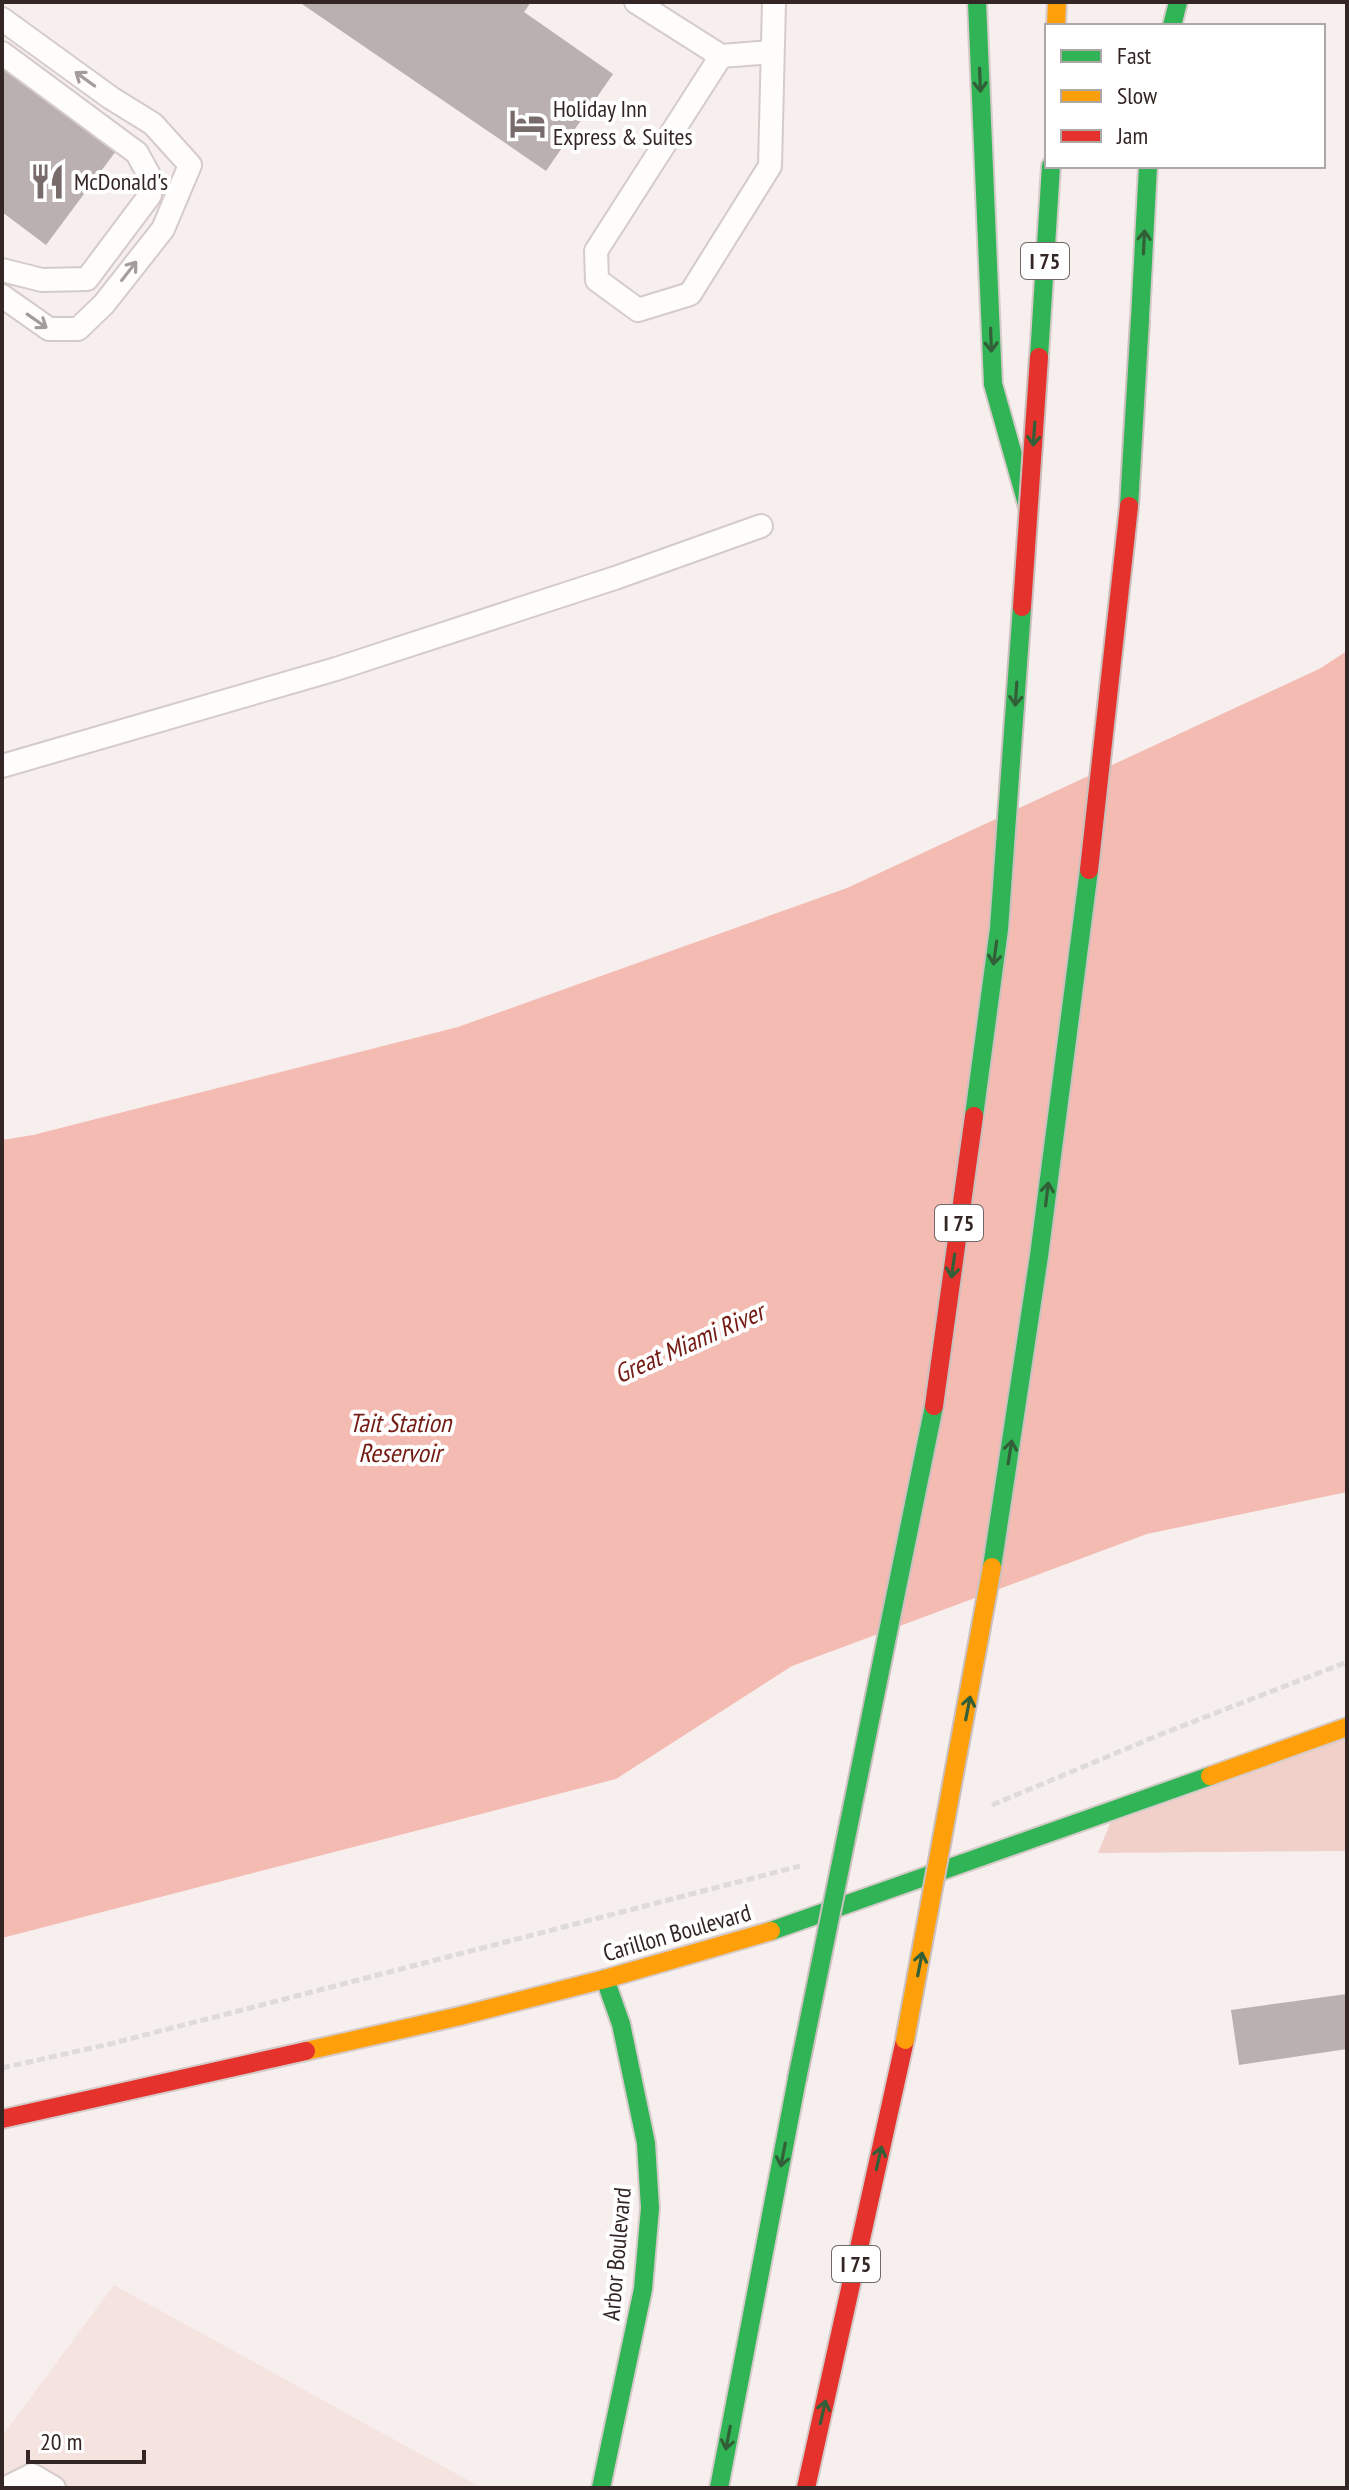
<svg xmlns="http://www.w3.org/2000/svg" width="1349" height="2490" viewBox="0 0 1349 2490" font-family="'PT Sans Narrow',sans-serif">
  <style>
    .built { fill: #f5e3e0 }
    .green { fill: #f1d0ca }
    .water { fill: #f4bbb2 }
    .building { fill: #b9b0af }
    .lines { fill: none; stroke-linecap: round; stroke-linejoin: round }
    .lane-casing { stroke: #d5cbc9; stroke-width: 26 }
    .fast-casing { stroke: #d5cbc9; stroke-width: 22 }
    .slow-casing { stroke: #d5cbc9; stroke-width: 22 }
    .jam-casing { stroke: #d5cbc9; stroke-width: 22 }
    .path { stroke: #dedbda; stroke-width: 5; stroke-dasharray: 8 4; stroke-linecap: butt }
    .lane { stroke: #fefdfc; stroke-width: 22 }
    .fast { stroke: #30b455; stroke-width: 18 }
    .slow { stroke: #ff9f0a; stroke-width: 18 }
    .jam { stroke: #e5322d; stroke-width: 18 }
    .fast-bridge-casing { stroke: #cac0be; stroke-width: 22; stroke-linecap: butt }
    .slow-bridge-casing { stroke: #cac0be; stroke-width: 22; stroke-linecap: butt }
    .jam-bridge-casing { stroke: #cac0be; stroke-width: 22; stroke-linecap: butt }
    .fast-bridge { stroke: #30b455; stroke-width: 18 }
    .slow-bridge { stroke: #ff9f0a; stroke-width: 18 }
    .jam-bridge { stroke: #e5322d; stroke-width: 18 }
    .oneway { stroke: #a39c9b }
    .oneway2 { stroke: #325f38 }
    .labels { text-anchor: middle; stroke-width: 8; stroke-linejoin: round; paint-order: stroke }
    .shield { fill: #fff; stroke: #706766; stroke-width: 2 }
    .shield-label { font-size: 22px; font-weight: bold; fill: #332624 }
    .poi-label { font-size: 24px; fill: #332624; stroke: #fff; text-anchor: start }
    .street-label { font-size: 24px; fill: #332624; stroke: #fff }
    .water-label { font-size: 26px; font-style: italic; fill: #731a12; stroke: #fff }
  </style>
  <rect width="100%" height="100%" fill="#f7efee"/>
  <polygon class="built" points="114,2285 482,2488 2,2488 2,2436"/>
  <polygon class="green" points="1347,1727 1347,1851 1098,1853 1116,1809"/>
  <polygon class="water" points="1347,651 1347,1492 1147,1534 792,1666 616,1779 2,1938 2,1140 33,1135 458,1027 847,888 1319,669"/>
  <g class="building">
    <polygon points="299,2 531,2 524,12 613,74 546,171"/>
    <polygon points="2,66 116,151 46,245 2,212"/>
    <polygon points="1347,1994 1347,2049 1239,2065 1231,2010"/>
  </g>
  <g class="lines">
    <defs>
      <g id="lane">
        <polyline points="636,2 721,56 596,251 597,280 638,310 690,294 770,166 774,2"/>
        <polyline points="2,19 111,98 153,124 190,165 163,229 104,304 78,329 49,329 2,296"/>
        <polyline points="2,53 137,153 150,177 150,195 87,279 42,280 2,270"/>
        <polyline points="721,56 772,52"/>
        <polyline points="2,766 336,669 615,578 761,526"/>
        <polyline points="6,2488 32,2475 54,2488"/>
      </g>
      <g id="fast">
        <polyline points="977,2 993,384 1027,504"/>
        <polyline points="1172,26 1178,2"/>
        <polyline points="1140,319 1148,166"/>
        <polyline points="1039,357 1051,166"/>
        <polyline points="771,1931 1210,1776"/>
        <polyline points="601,2488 643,2289 650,2208 646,2143 621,2024 605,1979"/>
        <polyline points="719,2488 797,2079"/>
      </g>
      <g id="slow">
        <polyline points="1056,26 1057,2"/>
        <polyline points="1210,1776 1347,1727"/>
        <polyline points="306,2051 460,2016 605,1979 771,1931"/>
      </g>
      <g id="jam">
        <polyline points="2,2119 306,2051"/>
        <polyline points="806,2488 905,2040"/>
      </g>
    </defs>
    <use href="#lane" class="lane-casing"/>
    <use href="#fast" class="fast-casing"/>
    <use href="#slow" class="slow-casing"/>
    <use href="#jam" class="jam-casing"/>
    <g class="path">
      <polyline points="992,1805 1159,1735 1347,1662"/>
      <polyline points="2,2068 114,2043 800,1866"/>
    </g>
    <use href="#lane" class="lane"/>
    <use href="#fast" class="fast"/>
    <use href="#slow" class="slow"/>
    <use href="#jam" class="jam"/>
    <defs>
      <g id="fast-bridge">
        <polyline points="1129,506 1140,319"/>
        <polyline points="974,1116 999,929 1022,607"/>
        <polyline points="992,1567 1039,1256 1089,870"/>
        <polyline points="797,2079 934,1406"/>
      </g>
      <polyline id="slow-bridge" points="905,2040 992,1567"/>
      <g id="jam-bridge">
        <polyline points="1022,607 1039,357"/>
        <polyline points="1089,870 1129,506"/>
        <polyline points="934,1406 974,1116"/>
      </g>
    </defs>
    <use href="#fast-bridge" class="fast-bridge-casing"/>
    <use href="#slow-bridge" class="slow-bridge-casing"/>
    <use href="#jam-bridge" class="jam-bridge-casing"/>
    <use href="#fast-bridge" class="fast-bridge"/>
    <use href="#slow-bridge" class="slow-bridge"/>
    <use href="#jam-bridge" class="jam-bridge"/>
  </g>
  <defs><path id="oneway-shaft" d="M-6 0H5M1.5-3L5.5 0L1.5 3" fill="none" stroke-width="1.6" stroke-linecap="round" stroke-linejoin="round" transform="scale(2)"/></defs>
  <g class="oneway">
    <use href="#oneway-shaft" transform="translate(85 79) rotate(-144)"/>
    <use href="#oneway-shaft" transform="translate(129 271) rotate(-52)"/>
    <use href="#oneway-shaft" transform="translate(37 321) rotate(35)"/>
  </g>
  <g class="oneway2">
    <use href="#oneway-shaft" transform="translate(980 80) rotate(88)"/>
    <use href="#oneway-shaft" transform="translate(1144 242) rotate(-87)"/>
    <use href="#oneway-shaft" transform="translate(991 340) rotate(88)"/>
    <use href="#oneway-shaft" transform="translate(1034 434) rotate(94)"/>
    <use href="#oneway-shaft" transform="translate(1016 694) rotate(94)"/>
    <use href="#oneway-shaft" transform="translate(995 953) rotate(98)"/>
    <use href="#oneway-shaft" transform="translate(1047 1194) rotate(-83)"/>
    <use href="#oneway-shaft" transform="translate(953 1266) rotate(98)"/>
    <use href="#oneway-shaft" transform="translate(1010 1452) rotate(-81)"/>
    <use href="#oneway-shaft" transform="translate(968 1708) rotate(-79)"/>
    <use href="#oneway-shaft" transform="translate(920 1964) rotate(-79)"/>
    <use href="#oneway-shaft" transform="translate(783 2155) rotate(101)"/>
    <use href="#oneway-shaft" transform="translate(879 2158) rotate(-77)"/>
    <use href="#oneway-shaft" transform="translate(823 2412) rotate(-77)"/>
    <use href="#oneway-shaft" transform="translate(728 2438) rotate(101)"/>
  </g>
  <defs>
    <symbol id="hotel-bare" viewBox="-9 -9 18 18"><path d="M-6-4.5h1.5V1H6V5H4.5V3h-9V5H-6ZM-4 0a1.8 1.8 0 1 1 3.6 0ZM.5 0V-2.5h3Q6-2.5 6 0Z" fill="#786c6b" stroke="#fff" stroke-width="2.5" paint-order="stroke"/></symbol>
    <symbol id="restaurant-bare" viewBox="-9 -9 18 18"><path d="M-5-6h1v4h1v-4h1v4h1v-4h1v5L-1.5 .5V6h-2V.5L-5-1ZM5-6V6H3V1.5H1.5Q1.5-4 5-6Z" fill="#786c6b" stroke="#fff" stroke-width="2.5" paint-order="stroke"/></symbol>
  </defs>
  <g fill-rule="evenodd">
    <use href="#hotel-bare" x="502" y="98" width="51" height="51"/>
    <use href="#restaurant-bare" x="22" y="156" width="51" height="51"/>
  </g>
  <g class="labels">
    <g class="shield">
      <rect x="1021" y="243" width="48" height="36" rx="6"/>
      <rect x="935" y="1205" width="48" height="36" rx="6"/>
      <rect x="832" y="2246" width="48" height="36" rx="6"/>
    </g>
    <g class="shield-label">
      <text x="1045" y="269">I 75</text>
      <text x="959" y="1231">I 75</text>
      <text x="856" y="2272">I 75</text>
    </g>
    <g class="poi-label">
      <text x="553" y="117">Holiday Inn<tspan x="553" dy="28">Express &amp; Suites</tspan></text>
      <text x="74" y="190">McDonald's</text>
    </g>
    <g class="street-label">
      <text transform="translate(677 1933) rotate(-16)" y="8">Carillon Boulevard</text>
      <text transform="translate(617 2254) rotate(-85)" y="8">Arbor Boulevard</text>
    </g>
    <g class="water-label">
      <text transform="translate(689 1343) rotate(-24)" y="9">Great Miami River</text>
      <text x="400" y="1432">Tait Station<tspan x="400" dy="30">Reservoir</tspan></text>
    </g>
  </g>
  <rect width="1349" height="2490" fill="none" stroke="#332624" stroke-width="8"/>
  <rect x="1045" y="24" width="280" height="144" fill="#ffffff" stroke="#ada8a7" stroke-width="2"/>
  <rect x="1061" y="50" width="40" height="12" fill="#30b455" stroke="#ada8a7" stroke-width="2"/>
  <text x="1117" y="64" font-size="24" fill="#332624">Fast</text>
  <rect x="1061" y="90" width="40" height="12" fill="#ff9f0a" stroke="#ada8a7" stroke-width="2"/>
  <text x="1117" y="104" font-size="24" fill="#332624">Slow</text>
  <rect x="1061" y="130" width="40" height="12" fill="#e5322d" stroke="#ada8a7" stroke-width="2"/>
  <text x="1117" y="144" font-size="24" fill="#332624">Jam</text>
  <path d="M28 2450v12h116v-12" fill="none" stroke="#332624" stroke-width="4"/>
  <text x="40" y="2450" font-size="24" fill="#332624" stroke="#ffffff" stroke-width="6" paint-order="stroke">20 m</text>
</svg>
